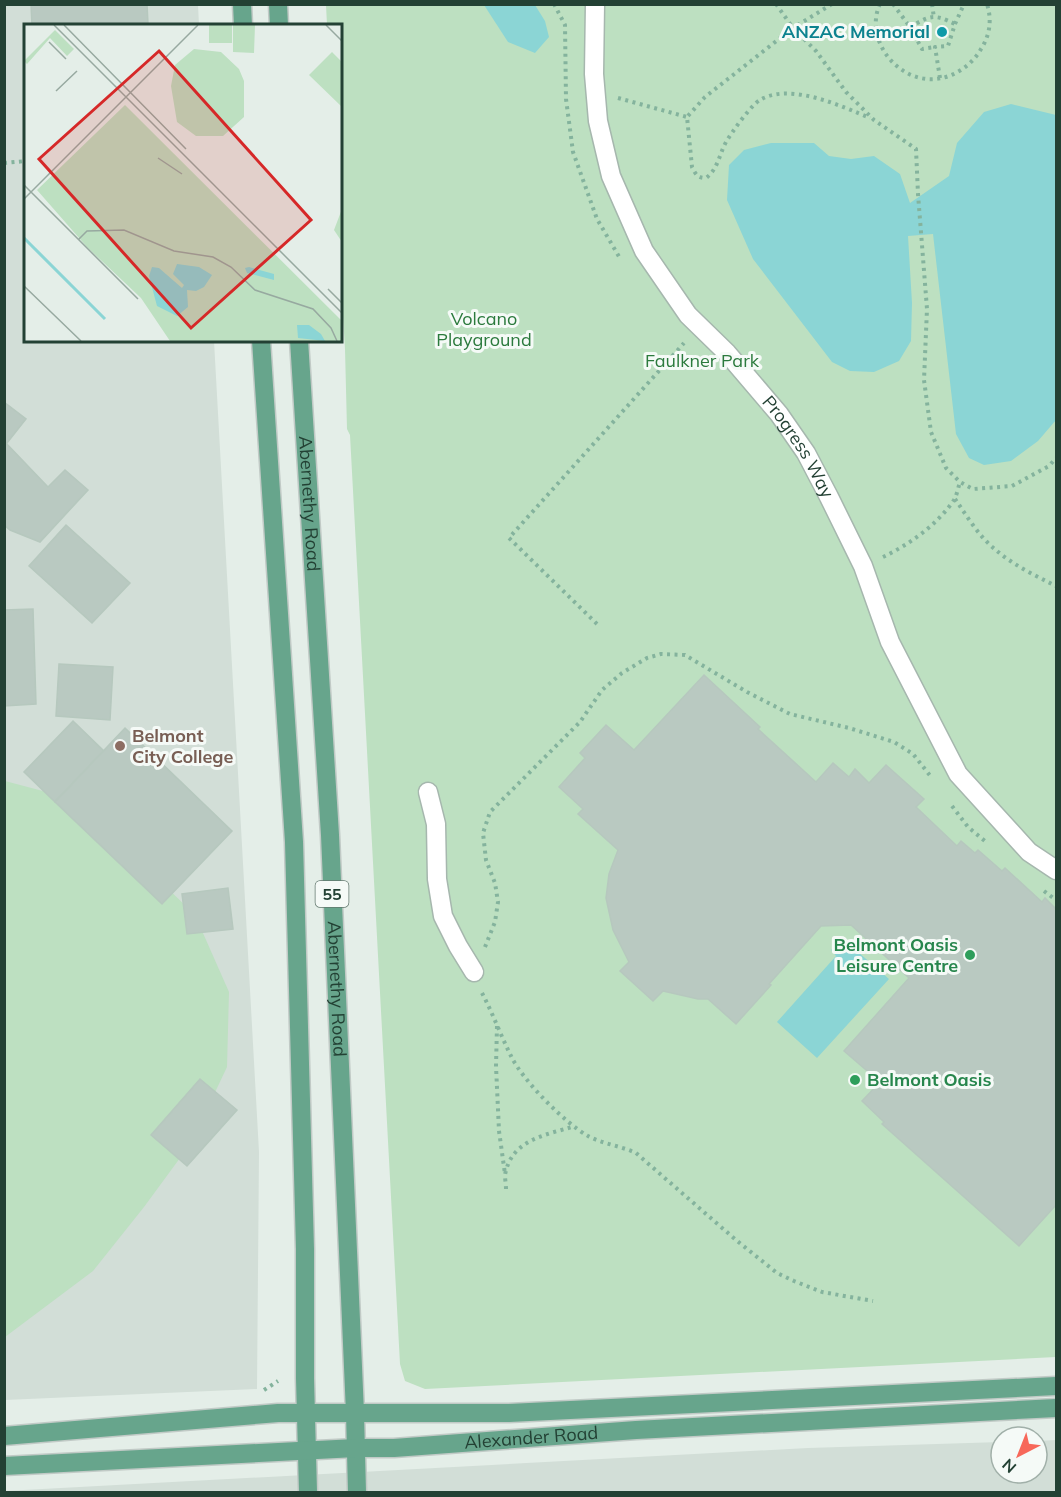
<svg xmlns="http://www.w3.org/2000/svg" width="1061" height="1497" viewBox="0 0 1061 1497" font-family="Mulish,sans-serif">
  <style>
    .built { fill: #d2ded7 }
    .green { fill: #bde0c1 }
    .water { fill: #8bd5d5 }
    .building { fill: #b9c9c1; stroke: #b6c8be; stroke-width: 1.5 }
    .lines { fill: none; stroke-linecap: round; stroke-linejoin: round }
    .minor-casing { stroke: #a6b7ae; stroke-width: 21 }
    .major-casing { stroke: #c1cac6; stroke-width: 21 }
    .path { stroke: #84b39d; stroke-width: 4; stroke-dasharray: 3 4.5; stroke-linecap: butt }
    .minor { stroke: #fff; stroke-width: 18 }
    .major { stroke: #67a58c; stroke-width: 18 }
    .culture-dot { fill: #0f9aa8; stroke: #f5faf7; stroke-width: 2 }
    .education-dot { fill: #8d6e63; stroke: #f5faf7; stroke-width: 2 }
    .leisure-dot { fill: #2e9e5b; stroke: #f5faf7; stroke-width: 2 }
    .labels { text-anchor: middle; stroke-width: 6; stroke-linejoin: round; paint-order: stroke }
    .shield { fill: #f5faf7; stroke: #62786e; stroke-width: 1.5 }
    .shield-label { font-size: 16px; font-weight: bold; fill: #234134 }
    .culture-label { font-size: 18px; font-weight: bold; fill: #0d838f; stroke: #f5faf7; text-anchor: end }
    .park-label { font-size: 18px; fill: #2b7a3d; stroke: #f5faf7 }
    .street-label { font-size: 18px; fill: #234134; stroke: #f5faf7 }
    .education-label { font-size: 18px; font-weight: bold; fill: #785e54; stroke: #f5faf7; text-anchor: start }
    .leisure-label { font-size: 18px; font-weight: bold; fill: #27864d; stroke: #f5faf7; text-anchor: end }
    .inset-river { fill: none; stroke: #8bd5d5; stroke-width: 3 }
    .inset-road { fill: none; stroke: #97a9a0; stroke-width: 1.5 }
    .view { fill: #d62828; fill-opacity: 0.15; stroke: #d62828; stroke-width: 3 }
    .inset-edge { fill: none; stroke: #234134; stroke-width: 3 }
  </style>
  <rect width="100%" height="100%" fill="#e4eee8"/>
  <g class="built">
    <polygon points="4,5 198,5 199,25 26,26 26,340 214,341 259,1152 257,1389 5,1400"/>
    <polygon points="1056,1440 1056,1492 5,1492 5,1491 808,1448 1001,1442 1001,1473 1037,1473 1037,1441"/>
  </g>
  <g class="green">
    <polygon points="326,5 1056,5 1056,1357 425,1389 405,1381 400,1364 350,435 347,429 345,349 340,268 340,26 327,25"/>
    <polygon points="5,781 58,795 122,844 195,915 229,992 227,1067 191,1143 144,1207 93,1271 5,1337"/>
  </g>
  <g class="water">
    <polygon points="484,5 535,5 545,21 549,37 535,53 508,42"/>
    <polygon points="1011,104 1056,115 1056,420 1038,441 1011,461 984,465 969,458 956,434 933,234 908,236 912,303 911,341 899,361 874,372 850,371 832,362 753,259 727,200 729,165 744,150 771,143 814,143 829,156 851,159 874,156 900,174 910,203 949,176 957,143 984,112"/>
    <polygon points="842,938 889,979 817,1058 777,1022 836,956 831,950"/>
  </g>
  <g class="building">
    <polygon points="31,4 147,4 148,24 152,26 32,26"/>
    <polygon points="4,402 26,419 7,443 4,441"/>
    <polygon points="4,441 48,487 65,470 88,490 40,542 10,530 4,525"/>
    <polygon points="66,525 130,583 92,623 29,566"/>
    <polygon points="33,609 36,704 4,706 4,610"/>
    <polygon points="59,664 113,667 110,720 56,716"/>
    <polygon points="704,675 760,727 758,729 816,782 833,763 849,777 855,769 869,783 886,765 924,799 916,807 957,846 961,841 975,853 978,850 1002,871 1005,868 1042,902 1045,898 1056,909 1056,1205 1019,1246 882,1124 884,1122 862,1101 880,1082 844,1051 909,978 851,925 821,926 769,984 771,985 736,1024 708,999 698,999 663,991 653,1001 620,971 629,962 613,930 606,898 609,874 618,850 578,814 583,809 559,787 585,758 580,753 606,725 634,750"/>
    <polygon points="73,721 104,751 55,802 24,772"/>
    <polygon points="125,728 232,831 162,904 55,802"/>
    <polygon points="228,888 233,929 187,934 182,894"/>
    <polygon points="200,1079 237,1110 187,1166 151,1135"/>
  </g>
  <g class="lines">
    <defs>
      <g id="minor">
        <path id="s1" d="M595 4 594 74 598 121 611 176 644 251 688 315 727 353 779 414 806 453 829 497 863 566 890 642 958 774 1029 852 1056 870"/>
        <polyline points="428,792 436,824 437,879 443,916 458,946 474,972"/>
      </g>
      <g id="major">
        <polyline points="242,4 243,26"/>
        <polyline points="278,4 279,26"/>
        <polyline points="261,340 294,842 305,1249 305,1378 308,1492"/>
        <path id="s2" d="M299 340 330 835 355 1413 357 1492"/>
        <polyline points="4,1436 278,1413 509,1413 1056,1386"/>
        <path id="s3" d="M4 1466 356 1448H394L636 1430 1056 1408"/>
      </g>
    </defs>
    <use href="#minor" class="minor-casing"/>
    <use href="#major" class="major-casing"/>
    <g class="path">
      <polyline points="554,4 565,25 566,99 573,152 597,219 621,260"/>
      <polyline points="776,4 793,28 816,51 846,92 874,120 916,149 918,194 927,309 924,380 931,432 946,468 960,482 973,489 1012,486 1049,466 1056,458"/>
      <path d="M832 4 793 28 705 97 687 117 692 167C696 175 698 178 706 178 718 169 719 155 726 142 732 132 751 105 760 100 790 82 841 106 870 118"/>
      <path d="M880 4C865 36 892 76 927 79 949 81 971 67 981 49 990 35 992 20 987 4"/>
      <polyline points="893,4 910,27 922,49 935,47"/>
      <polyline points="932,4 934,18"/>
      <path d="M910 27C930 16 933 13 955 24"/>
      <polyline points="940,78 935,47 948,46 955,24 964,4"/>
      <polyline points="618,98 687,117"/>
      <polyline points="4,163 26,161"/>
      <path d="M955 499C967 516 979 537 996 550 1013 565 1036 576 1056 586"/>
      <path d="M883 557C910 544 937 525 954 500 957 495 958 488 960 482"/>
      <polyline points="597,624 509,538 684,343"/>
      <polyline points="952,806 968,827 986,842"/>
      <polyline points="1044,891 1056,900"/>
      <polyline points="485,947 495,922 498,902 495,883 486,860 483,833 490,812 580,722 602,690 622,673 647,658 661,654 685,655 747,692 790,714 849,728 894,742 913,754 932,778"/>
      <path d="M482 993C493 1014 501 1036 511 1056 523 1081 565 1123 588 1136 603 1144 621 1146 636 1153L736 1240 777 1273 794 1281 822 1292 873 1301"/>
      <polyline points="497,1026 496,1066 499,1131 505,1174"/>
      <path d="M506 1189C506 1185 505 1179 505 1175 511 1140 545 1135 572 1127"/>
      <polyline points="264,1390 278,1381"/>
    </g>
    <use href="#minor" class="minor"/>
    <use href="#major" class="major"/>
  </g>
  <circle class="culture-dot" cx="942" cy="32" r="6"/>
  <circle class="education-dot" cx="120" cy="746" r="6"/>
  <g class="leisure-dot">
    <circle cx="970" cy="955" r="6"/>
    <circle cx="855" cy="1080" r="6"/>
  </g>
  <g class="labels">
    <rect class="shield" x="315.5" y="881" width="33" height="26" rx="4.5"/>
    <g class="shield-label">
      <text x="332" y="900">55</text>
    </g>
    <g class="culture-label">
      <text x="930" y="38">ANZAC Memorial</text>
    </g>
    <g class="park-label">
      <text x="484" y="325">Volcano<tspan x="484" dy="21">Playground</tspan></text>
      <text x="702" y="367">Faulkner Park</text>
    </g>
    <g class="street-label">
      <text dy="6" stroke="none"><textPath href="#s1" startOffset="506">Progress Way</textPath></text>
      <text dy="6" stroke="none"><textPath href="#s2" startOffset="164">Abernethy Road</textPath></text>
      <text dy="6" stroke="none"><textPath href="#s2" startOffset="650">Abernethy Road</textPath></text>
      <text dy="6" stroke="none"><textPath href="#s3" startOffset="528">Alexander Road</textPath></text>
    </g>
    <g class="education-label">
      <text x="132" y="742">Belmont<tspan x="132" dy="21">City College</tspan></text>
    </g>
    <g class="leisure-label">
      <text x="958" y="951">Belmont Oasis<tspan x="958" dy="21">Leisure Centre</tspan></text>
      <text x="867" y="1086" text-anchor="start">Belmont Oasis</text>
    </g>
  </g>
  <g transform="translate(24 24)">
    <rect width="318" height="318" fill="#e4eee8"/>
    <path d="M185 1H208V19H185ZM209 1H231L230 29 209 28ZM31 6 50 25 43 32 26 14 3 40 0 37ZM170 25 197 28 215 45 220 57V93L199 112H172L153 98 147 62 151 41ZM308 28 318 38V83L285 51ZM101 81 318 297V317H146L117 274 63 223 13 166ZM318 185V218L310 206Z" fill="#bde0c1"/>
    <path d="M153 240 175 243 188 251 180 263 172 267 163 266 164 283 153 292 133 282 125 252 128 243 135 244 158 264 160 261 149 250ZM225 243 250 250V256L223 249 221 244ZM273 301H285L297 310 301 317 274 314Z" fill="#8bd5d5"/>
    <path class="inset-river" d="M0 214 81 295"/>
    <path class="inset-road" d="M30 1 318 289M40 1 162 125M302 1 318 17M25 18 42 35M32 67 53 47M134 134 158 150M0 161 114 275M0 175 174 1M54 216 63 207 100 206 150 227 189 233 207 243 231 266 289 285 307 304 313 317M0 262 57 317M304 265 318 279"/>
    <path class="view" d="M135 27 287 196 167 304 15 135Z"/>
    <rect width="318" height="318" class="inset-edge"/>
  </g>
  <rect width="1061" height="1497" fill="none" stroke="#234134" stroke-width="12"/>
  <g transform="translate(1019 1455) rotate(222)"><circle r="28" fill="#f5faf7" stroke="#a1b0a9" stroke-width="1.5"/>
  <path d="M0-4.5L10 22L0 15L-10 22Z" fill="#f7685a"/>
  <text y="-9" font-size="16" font-weight="bold" text-anchor="middle" fill="#234134">N</text>
  </g>
</svg>
